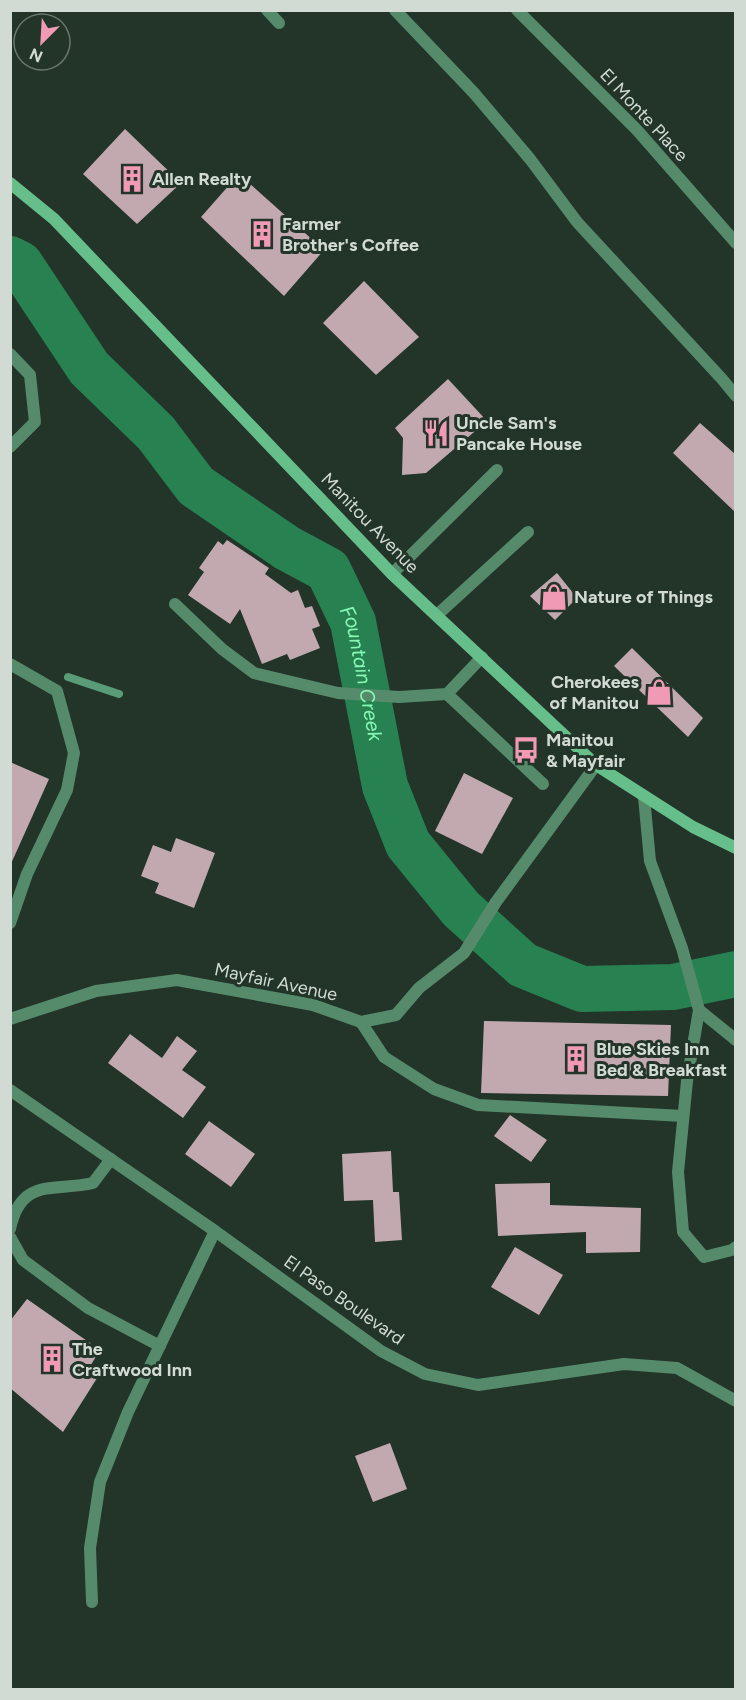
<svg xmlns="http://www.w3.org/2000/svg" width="746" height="1700" viewBox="0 0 746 1700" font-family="Figtree,sans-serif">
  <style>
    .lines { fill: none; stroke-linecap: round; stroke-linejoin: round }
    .stream { stroke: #5a9c78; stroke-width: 8 }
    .river { stroke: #278151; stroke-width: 46 }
    .building { fill: #c2a9b0 }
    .service { stroke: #558b6a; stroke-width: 12 }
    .minor { stroke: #558b6a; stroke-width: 12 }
    .tertiary { stroke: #558b6a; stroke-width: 12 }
    .secondary { stroke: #66bf8a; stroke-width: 12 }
    .labels { text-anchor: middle; stroke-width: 6; stroke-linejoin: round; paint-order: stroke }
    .street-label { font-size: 18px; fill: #d1dbd4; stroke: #233429 }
    .poi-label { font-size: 18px; font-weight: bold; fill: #d1dbd4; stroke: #233429; text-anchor: start }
    .water-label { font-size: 20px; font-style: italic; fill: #87f9b5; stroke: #233429 }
  </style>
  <rect width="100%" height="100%" fill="#233429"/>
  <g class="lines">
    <polyline class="stream" points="68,677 119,694"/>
    <path class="river" id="s1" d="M10 259 20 264 89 368 156 433 196 486 287 548 328 570 353 622 385 786 408 844 461 909 523 965 582 989 673 987 736 974"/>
  </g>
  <g class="building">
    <polygon points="125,129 181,183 137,224 83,174"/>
    <polygon points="239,174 324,250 284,296 201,217"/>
    <polygon points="364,281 419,337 376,375 323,323"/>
    <polygon points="448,379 487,421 426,473 402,475 403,438 395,428"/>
    <polygon points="700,423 735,454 735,512 673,453"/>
    <polygon points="227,540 269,568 265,574 291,593 298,590 305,608 312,606 320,626 312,629 320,648 290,660 287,654 262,664 240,609 230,624 188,595 204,572 199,568 218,541 223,545"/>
    <polygon points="557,573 577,598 555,620 530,596"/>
    <polygon points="632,648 703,718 688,737 614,666"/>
    <polygon points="10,762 49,779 10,866"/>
    <polygon points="464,773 513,798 482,854 435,831"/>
    <polygon points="176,838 215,853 194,908 155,893 159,883 141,876 153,845 171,852"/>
    <polygon points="484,1021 671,1025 668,1096 481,1093"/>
    <polygon points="130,1034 162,1058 177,1036 197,1051 182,1070 206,1087 183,1118 108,1063"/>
    <polygon points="510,1115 547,1140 531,1162 494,1136"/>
    <polygon points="209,1121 255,1154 231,1187 185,1154"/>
    <polygon points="391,1151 393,1192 399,1192 402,1240 375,1242 373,1200 344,1201 342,1154"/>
    <polygon points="550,1183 550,1205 641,1208 640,1252 586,1253 586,1232 498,1236 495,1184"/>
    <polygon points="515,1247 563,1275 539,1315 491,1287"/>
    <polygon points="27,1299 100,1350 89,1368 99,1375 63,1432 10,1388 10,1321"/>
    <polygon points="390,1443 407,1489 373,1502 355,1456"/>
  </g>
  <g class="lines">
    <g class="service">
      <polyline points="395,10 474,93 530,159 577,222 722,379 736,396"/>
      <polyline points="10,354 30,375 35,422 10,447"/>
      <polyline points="392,574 497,470"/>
      <polyline points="175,604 222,649 254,673 338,693 399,697 447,694 482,657"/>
      <polyline points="437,615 528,532"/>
      <polyline points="10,664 57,691 74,753 67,790 27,874 10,923"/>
      <polyline points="447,694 543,784"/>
      <polyline points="644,797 650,861 682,948 699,1010 687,1081 678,1172 683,1232 704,1257 732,1250 736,1247"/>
      <polyline points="699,1010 736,1040"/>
      <polyline points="361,1022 384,1057 434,1089 478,1105 683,1116"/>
      <path d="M10 1229C21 1177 53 1192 93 1183L111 1159"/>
      <polyline points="10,1237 23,1260 88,1308 160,1346"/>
      <polyline points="92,1602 90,1548 100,1482 128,1412 215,1231"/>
    </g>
    <g class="minor">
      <polyline points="267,10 279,23"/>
      <polyline points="517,10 637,130 736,243"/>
      <polyline points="10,1019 96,991 177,980 313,1005 361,1022 396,1015 419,988 464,953 496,902 596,765"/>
    </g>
    <polyline class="tertiary" points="10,1090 215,1231 381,1351 425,1374 478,1385 624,1364 677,1368 736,1401"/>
    <polyline class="secondary" points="10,183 54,219 392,574 596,765 693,827 736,848"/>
  </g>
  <defs>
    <symbol id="building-bare" viewBox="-9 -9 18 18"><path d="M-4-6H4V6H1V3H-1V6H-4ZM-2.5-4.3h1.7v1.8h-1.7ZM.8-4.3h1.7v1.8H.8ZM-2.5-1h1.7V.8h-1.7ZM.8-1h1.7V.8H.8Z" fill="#f09ab6" stroke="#233429" stroke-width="2.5" paint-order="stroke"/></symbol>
    <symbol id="restaurant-bare" viewBox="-9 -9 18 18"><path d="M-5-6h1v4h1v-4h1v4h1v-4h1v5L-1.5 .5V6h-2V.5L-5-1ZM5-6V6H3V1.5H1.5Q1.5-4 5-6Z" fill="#f09ab6" stroke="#233429" stroke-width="2.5" paint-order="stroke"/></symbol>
    <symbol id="shop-bare" viewBox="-9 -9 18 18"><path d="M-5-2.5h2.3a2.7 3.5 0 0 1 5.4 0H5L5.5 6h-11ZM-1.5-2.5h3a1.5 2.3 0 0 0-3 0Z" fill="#f09ab6" stroke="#233429" stroke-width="2.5" paint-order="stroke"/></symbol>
    <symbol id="bus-bare" viewBox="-9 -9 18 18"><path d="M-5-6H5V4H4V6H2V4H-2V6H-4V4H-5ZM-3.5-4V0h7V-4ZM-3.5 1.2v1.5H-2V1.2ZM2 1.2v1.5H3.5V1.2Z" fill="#f09ab6" stroke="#233429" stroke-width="2.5" paint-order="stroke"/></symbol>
  </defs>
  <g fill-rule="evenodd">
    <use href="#building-bare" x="113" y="160" width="38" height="38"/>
    <use href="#building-bare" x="243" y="215" width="38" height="38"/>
    <use href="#restaurant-bare" x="417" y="414" width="38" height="38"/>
    <use href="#shop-bare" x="535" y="578" width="38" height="38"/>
    <use href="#shop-bare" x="640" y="673" width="38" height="38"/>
    <use href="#bus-bare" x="507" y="731" width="38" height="38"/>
    <use href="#building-bare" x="557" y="1040" width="38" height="38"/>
    <use href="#building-bare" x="33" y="1340" width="38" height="38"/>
  </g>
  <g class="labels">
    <g class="street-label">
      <text transform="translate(644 115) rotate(47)" y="6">El Monte Place</text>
      <text transform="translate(370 523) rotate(46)" y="6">Manitou Avenue</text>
      <text transform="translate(276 982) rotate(12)" y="6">Mayfair Avenue</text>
      <text transform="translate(344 1300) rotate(35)" y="6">El Paso Boulevard</text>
    </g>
    <g class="poi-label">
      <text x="152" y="185">Allen Realty</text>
      <text x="282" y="230">Farmer<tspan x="282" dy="21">Brother's Coffee</tspan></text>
      <text x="456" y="429">Uncle Sam's<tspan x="456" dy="21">Pancake House</tspan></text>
      <text x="574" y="603">Nature of Things</text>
      <text x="639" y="688" text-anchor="end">Cherokees<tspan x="639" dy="21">of Manitou</tspan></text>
      <text x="546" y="746">Manitou<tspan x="546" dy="21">&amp; Mayfair</tspan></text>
      <text x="596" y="1055">Blue Skies Inn<tspan x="596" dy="21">Bed &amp; Breakfast</tspan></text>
      <text x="72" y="1355">The<tspan x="72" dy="21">Craftwood Inn</tspan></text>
    </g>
    <g class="water-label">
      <text dy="7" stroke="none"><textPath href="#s1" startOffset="562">Fountain Creek</textPath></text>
    </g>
  </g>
  <rect width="746" height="1700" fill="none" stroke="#d1dbd4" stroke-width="24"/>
  <g transform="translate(42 42) rotate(204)"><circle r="28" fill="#233429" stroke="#69776d" stroke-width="1.5"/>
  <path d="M0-4.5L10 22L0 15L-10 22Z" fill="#f09ab6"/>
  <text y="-9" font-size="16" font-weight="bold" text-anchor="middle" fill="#d1dbd4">N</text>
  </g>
</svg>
